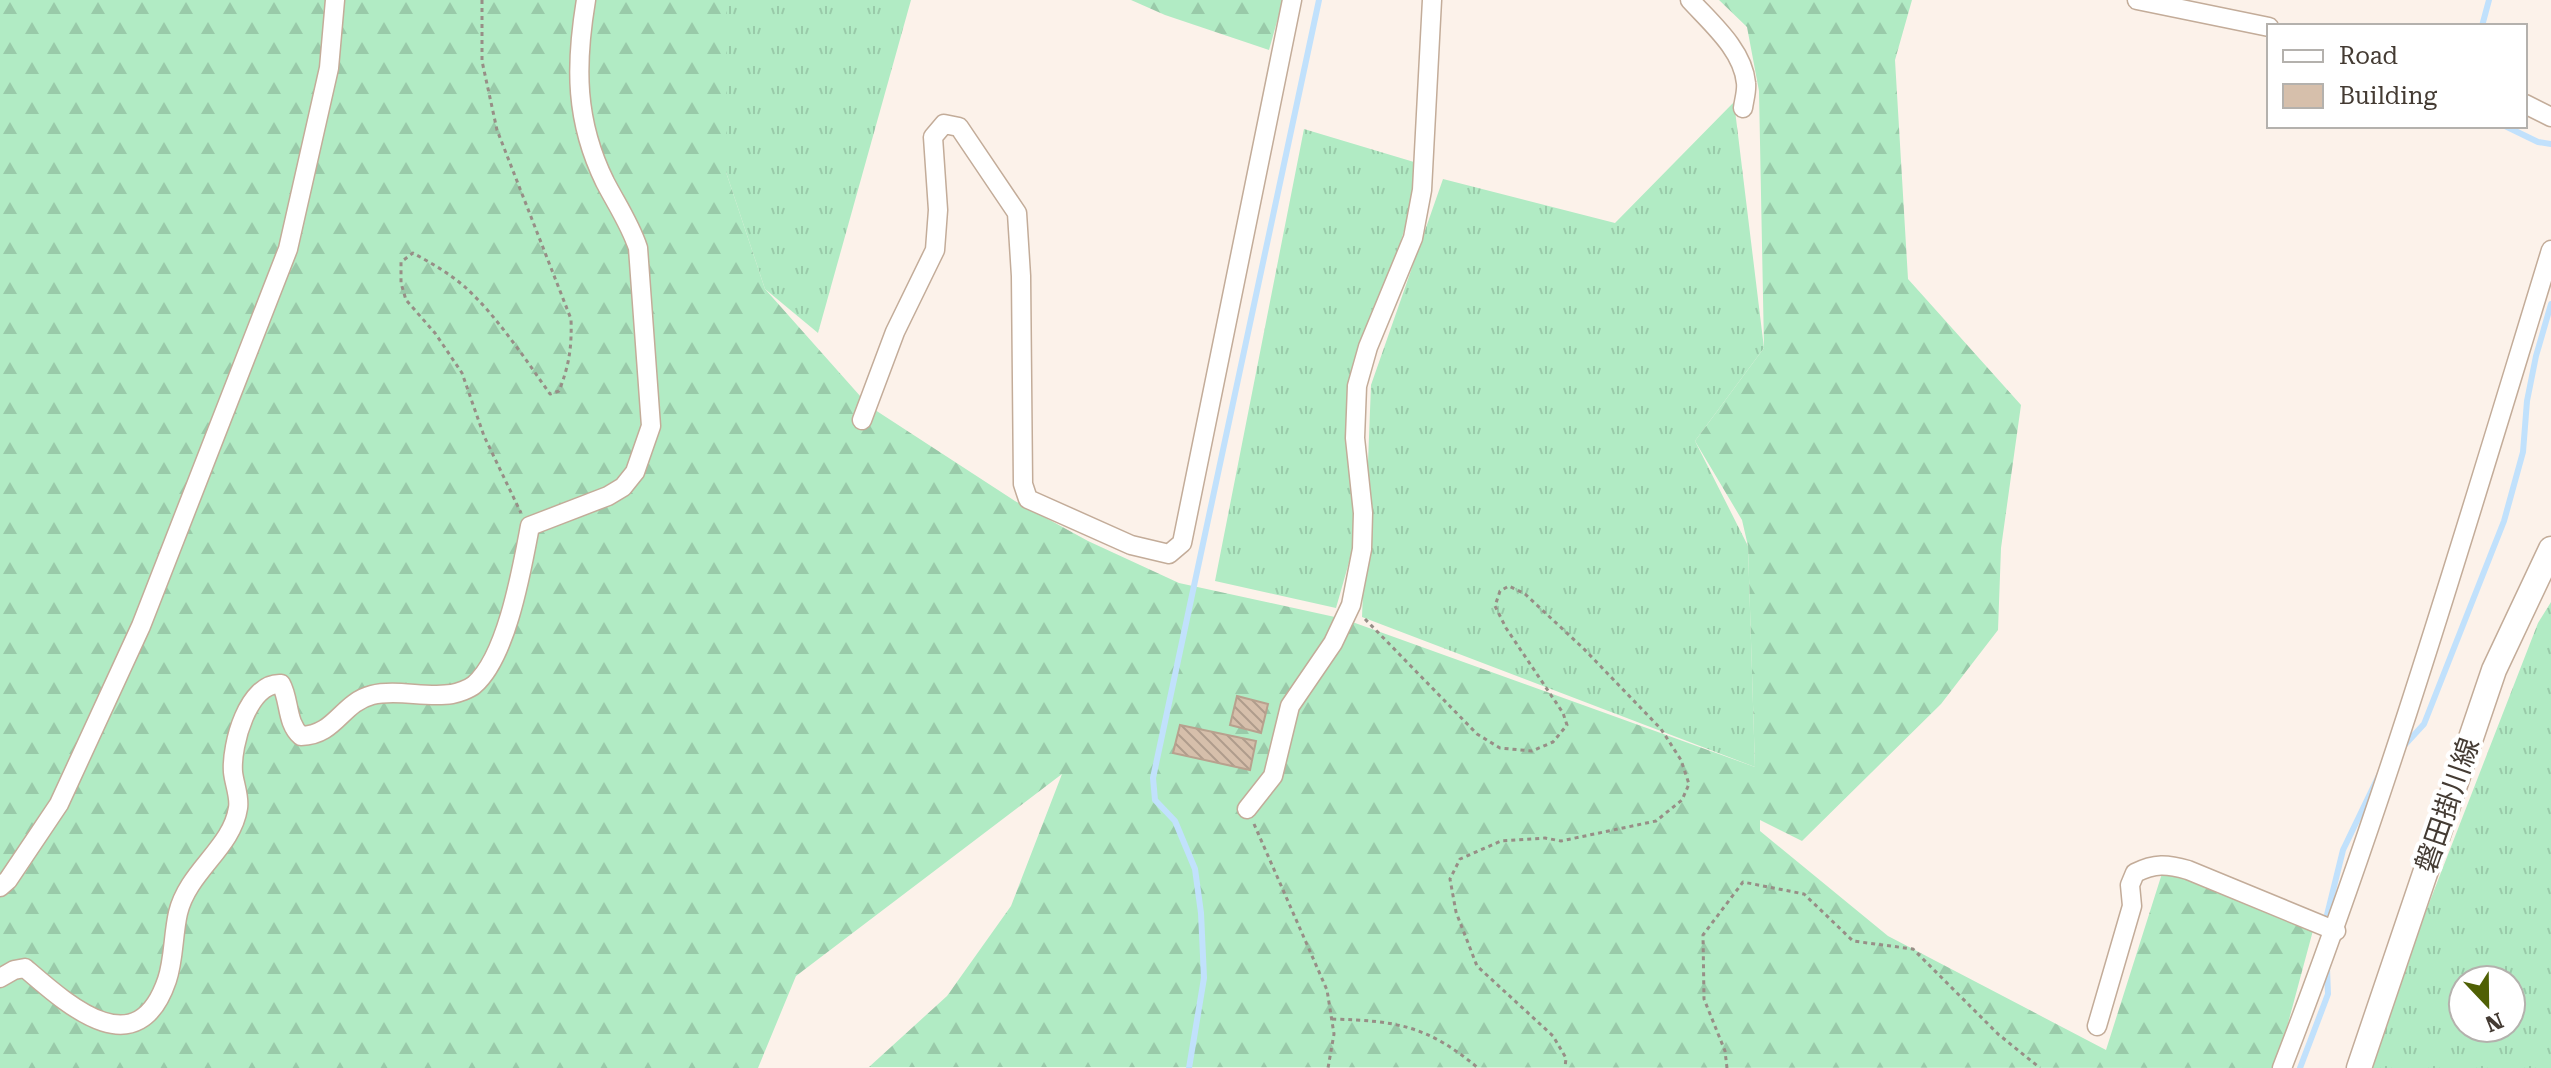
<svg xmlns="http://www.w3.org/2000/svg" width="2551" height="1068" viewBox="0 0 2551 1068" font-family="'Roboto Serif','Noto Sans JP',serif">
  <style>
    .grass { fill: url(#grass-tufts); fill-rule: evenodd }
    .forest { fill: url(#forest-firs) }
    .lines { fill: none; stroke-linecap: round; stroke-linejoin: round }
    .stream { stroke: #c1e1fc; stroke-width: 6 }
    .building { fill: url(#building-back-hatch); stroke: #b8a18e; stroke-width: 2 }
    .minor-casing { stroke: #c3ac99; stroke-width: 21 }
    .major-casing { stroke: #c3ac99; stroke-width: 27 }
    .path { stroke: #978e86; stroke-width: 3; stroke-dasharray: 4 4; stroke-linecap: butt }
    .minor { stroke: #fff; stroke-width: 18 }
    .major { stroke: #fff; stroke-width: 24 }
    .labels { text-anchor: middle; stroke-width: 8; stroke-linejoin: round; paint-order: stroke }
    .street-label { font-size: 28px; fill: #443b33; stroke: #fff }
  </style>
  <defs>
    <pattern id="grass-tufts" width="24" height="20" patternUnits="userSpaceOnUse" patternTransform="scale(2)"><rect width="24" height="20" fill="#b1ebc4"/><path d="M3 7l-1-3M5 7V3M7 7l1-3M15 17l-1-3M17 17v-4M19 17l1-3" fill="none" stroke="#99caa9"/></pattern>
    <pattern id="forest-firs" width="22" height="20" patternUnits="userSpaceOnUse" patternTransform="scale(2)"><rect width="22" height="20" fill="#b1ebc4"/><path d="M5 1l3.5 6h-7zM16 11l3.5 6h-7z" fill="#99caa9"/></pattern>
    <pattern id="building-back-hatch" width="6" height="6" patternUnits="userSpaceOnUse" patternTransform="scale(2)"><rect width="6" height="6" fill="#d6bfab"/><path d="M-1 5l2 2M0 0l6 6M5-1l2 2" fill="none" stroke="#af9c8c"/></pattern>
  </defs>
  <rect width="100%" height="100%" fill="#fcf2ea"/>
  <g class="grass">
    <polygon points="726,0 911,0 818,333 765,289 726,172"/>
    <polygon points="1734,102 1764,348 1695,441 1748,546 1755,767 1362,617 1371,385 1443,179 1615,223"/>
    <polygon points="1304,129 1424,165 1372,336 1356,412 1363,513 1336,608 1215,581"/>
    <path d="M2551 602V1068H2365L2538 623ZM2463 980H2511V1028H2463Z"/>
  </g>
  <g class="forest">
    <polygon points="0,0 726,0 726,172 765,289 869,406 1015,501 1088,541 1179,583 1344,619 1755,767 1748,546 1742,520 1695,441 1764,348 1759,91 1747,27 1719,0 1912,0 1895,60 1908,279 2021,405 2001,548 1998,630 1941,704 1802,841 1760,820 1760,831 1888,936 2106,1050 2165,864 2315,923 2276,1068 869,1067 947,996 1011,906 1062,774 796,976 758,1068 0,1068"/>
    <polygon points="1131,0 1283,0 1269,50 1165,15"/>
  </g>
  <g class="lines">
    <g class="stream">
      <polyline points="2482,26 2489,0"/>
      <polyline points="2505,126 2538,142 2551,144"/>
      <polyline points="2402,748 2424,724 2504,521 2523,452 2527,401 2536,356 2551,304"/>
      <polyline points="2327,925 2327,915 2343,850 2381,771"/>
      <polyline points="1189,1068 1204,978 1201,913 1195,869 1175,821 1155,800 1153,778 1319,0"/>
      <polyline points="2300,1068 2328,994 2327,968"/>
    </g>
  </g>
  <g class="building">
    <polygon points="1237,696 1268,704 1261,733 1230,725"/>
    <polygon points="1180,725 1256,741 1250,770 1173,753"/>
  </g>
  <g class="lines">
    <defs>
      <g id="minor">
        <path d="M1690 0C1711 23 1743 50 1746 83 1747 91 1744 100 1743 108"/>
        <polyline points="2137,0 2269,27"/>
        <polyline points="2525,104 2551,117"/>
        <polyline points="862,420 895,332 935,250 938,210 933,137 944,124 959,127 1017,213 1021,276 1023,484 1028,499 1131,545 1169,554 1182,543 1292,0"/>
        <polyline points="1247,809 1273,776 1290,706 1333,643 1351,605 1362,549 1363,513 1355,438 1357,386 1368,347 1413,238 1422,190 1432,0"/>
        <polyline points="0,887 8,880 59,804 141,626 288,249 329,68 335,0"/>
        <path d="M0 978 14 970 25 968C68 1005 137 1068 167 980 174 959 173 935 178 913 188 871 232 848 238 808 240 797 234 783 233 772 231 745 248 682 281 684 290 700 286 723 301 736 336 735 341 703 372 695 396 689 426 698 452 694 458 693 469 689 474 685 507 657 522 568 530 526L608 496 623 487 635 472 651 426 638 248C630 224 617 205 605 182 575 121 575 66 586 0"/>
        <path d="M2097 1026 2132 906 2130 885 2135 873C2155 863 2167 864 2188 870L2336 931"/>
        <path d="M2282 1068C2386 800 2467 524 2551 250"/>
      </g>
      <polyline id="major" points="2359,1068 2494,670 2551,549"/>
    </defs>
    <use href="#minor" class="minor-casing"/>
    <use href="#major" class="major-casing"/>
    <g class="path">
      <path d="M482 0V61L497 130 571 319C572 347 569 366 559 391L550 394C526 360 496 315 465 287 449 273 431 263 413 253L401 262V283L406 300 435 333 462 373 484 436 521 513"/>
      <polyline points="1365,619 1477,734 1500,748 1532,751 1553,742 1567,725 1563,713 1506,628 1495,606 1500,591 1509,586 1525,594 1583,648 1661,729 1681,760 1689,784 1682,800 1656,821 1561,841 1545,838 1501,841 1460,859 1450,879 1456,912 1477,966 1553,1036 1566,1058 1565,1068"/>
      <polyline points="1254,824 1327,990 1334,1034 1328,1068"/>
      <path d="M1332 1019C1396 1021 1427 1025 1478 1068"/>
      <polyline points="1727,1068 1725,1051 1704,999 1703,935 1743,882 1804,894 1853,941 1913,949 1998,1034 2040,1068"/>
    </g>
    <use href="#minor" class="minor"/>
    <use href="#major" class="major"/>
  </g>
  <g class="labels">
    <g class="street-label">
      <text transform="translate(2447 805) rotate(-71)" y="10">磐田掛川線</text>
    </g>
  </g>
  <rect x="2267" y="24" width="260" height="104" fill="#ffffff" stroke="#b4b1ad" stroke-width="2"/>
  <rect x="2283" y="50" width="40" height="12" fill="#ffffff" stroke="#b4b1ad" stroke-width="2"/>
  <text x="2339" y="64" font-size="24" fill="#443b33">Road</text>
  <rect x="2283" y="84" width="40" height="24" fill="#d6bfab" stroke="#b4b1ad" stroke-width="2"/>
  <text x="2339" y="104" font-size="24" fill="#443b33">Building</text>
  <g transform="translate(2487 1004) rotate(158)"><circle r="38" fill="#ffffff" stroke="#b4b1ad" stroke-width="2"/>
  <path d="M0-6L14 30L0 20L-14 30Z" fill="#4f6004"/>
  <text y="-12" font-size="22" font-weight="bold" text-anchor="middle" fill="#443b33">N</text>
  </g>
</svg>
